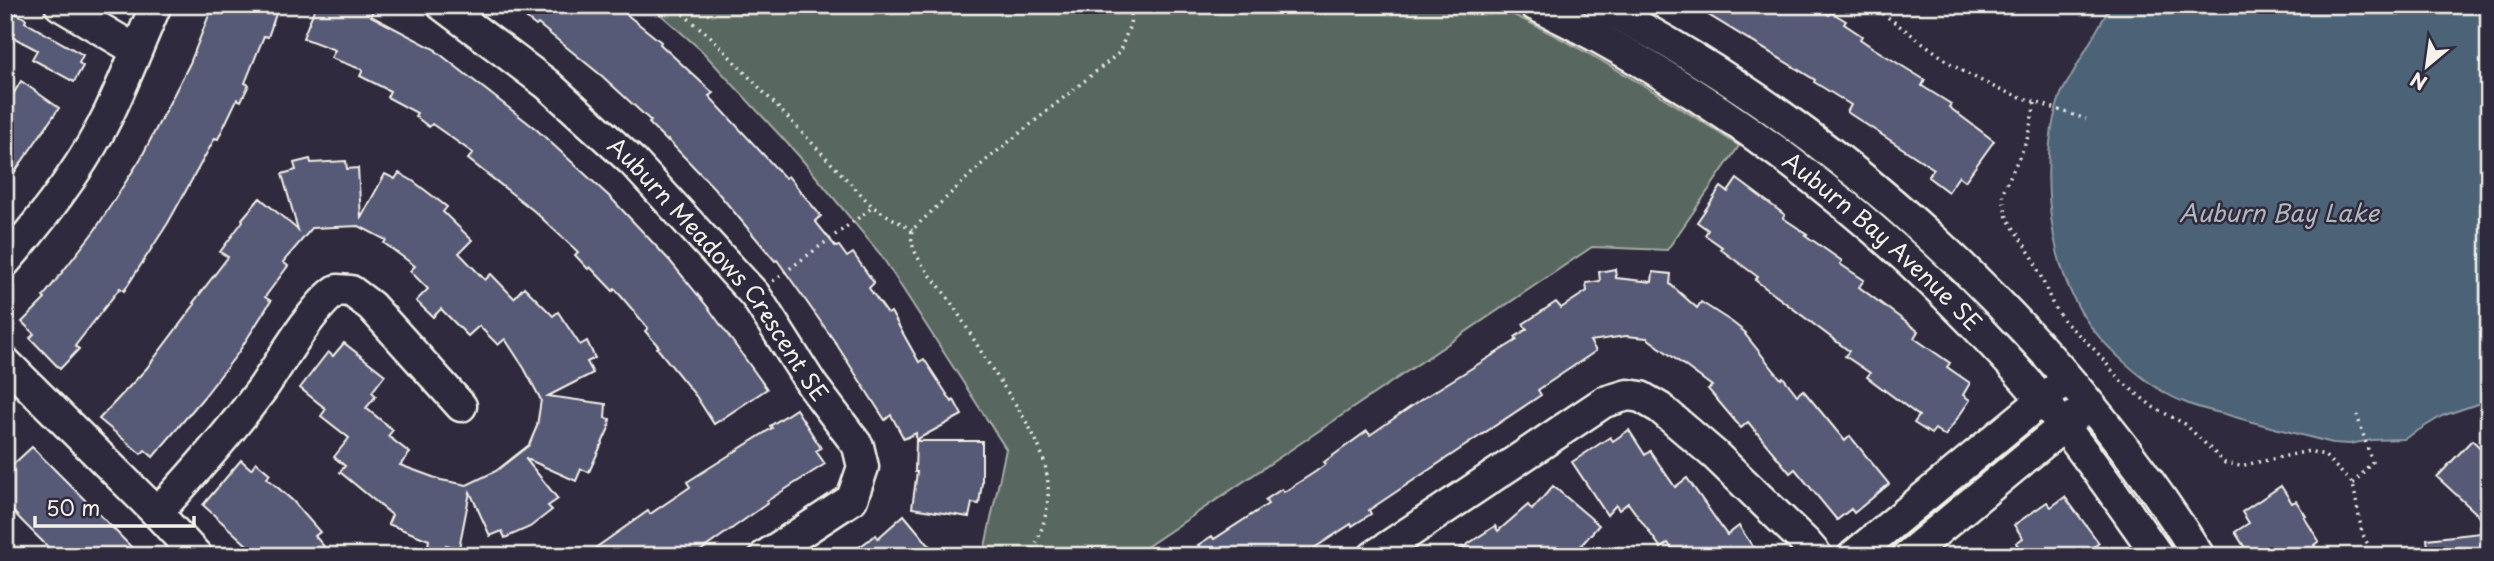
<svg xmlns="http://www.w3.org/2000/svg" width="2494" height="561" viewBox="0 0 2494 561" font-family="'Playpen Sans',sans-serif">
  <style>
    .green { fill: #586860; stroke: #a6aca4; stroke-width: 2 }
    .water { fill: #4c6277; stroke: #8f9ba4; stroke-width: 2 }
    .building { fill: #575a77; stroke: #f4f1e8; stroke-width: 2 }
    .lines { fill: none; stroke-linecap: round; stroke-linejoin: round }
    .minor-casing { stroke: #f4f1e8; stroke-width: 35 }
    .path { stroke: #f4f1e8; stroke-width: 3.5; stroke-dasharray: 2 5; stroke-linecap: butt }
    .minor { stroke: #2f2a3d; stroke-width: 30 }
    .labels { text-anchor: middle; stroke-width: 5; stroke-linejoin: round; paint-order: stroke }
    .street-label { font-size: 23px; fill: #f4f1e8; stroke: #2f2a3d }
    .water-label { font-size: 24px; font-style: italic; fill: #b1b8bb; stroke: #2f2a3d }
  </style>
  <rect width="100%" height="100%" fill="#2f2a3d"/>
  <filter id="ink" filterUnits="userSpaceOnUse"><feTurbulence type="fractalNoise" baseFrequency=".0143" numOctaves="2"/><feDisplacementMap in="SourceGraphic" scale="14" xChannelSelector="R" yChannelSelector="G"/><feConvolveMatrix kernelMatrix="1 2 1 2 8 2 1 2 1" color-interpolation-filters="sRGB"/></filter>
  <g filter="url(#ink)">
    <path class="green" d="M650 5H1493C1579 45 1660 93 1739 146L1667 250 1592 247 1133 556H983L1006 449 881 255 799 156 701 50Z"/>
    <path class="water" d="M2111 5H2489V400L2442 416 2404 439 2372 440 2349 444 2333 443C2297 434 2261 425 2225 414 2211 411 2197 408 2184 402 2149 389 2100 344 2081 312 2047 255 2038 155 2061 94Z"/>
    <g class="building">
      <polygon points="213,5 279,5 268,37 264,36 245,83 249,85 241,101 237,99 218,139 215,138 168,223 124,291 120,288 75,346 79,349 60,369 30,338 34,334 22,322 45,299 43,297 95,230 141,158 190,63"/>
      <polygon points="316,5 375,5 371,16 436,50 436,51 536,129 611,198 670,261 707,306 767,389 714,424 696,396 657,348 659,347 645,331 648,328 615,289 613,291 590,267 588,269 575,255 578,252 534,211 468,159 473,153 432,124 429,127 415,116 417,113 387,97 390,91 360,76 363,70 331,58 335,50 303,38"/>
      <polygon points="509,5 615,5 661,42 660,44 713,93 709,96 785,178 788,176 821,216 815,221 836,247 839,246 847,257 853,253 874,283 869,288 888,314 891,312 919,362 924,359 952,402 954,400 962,415 916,440 916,433 904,439 891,415 885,420 835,342 777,260 775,261 714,188 668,140 667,141 649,123 651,121 602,76 538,24 536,26"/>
      <polygon points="1692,5 1812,5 1829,15 1831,12 1846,21 1844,24 1862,36 1860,39 1873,48 1925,80 1922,86 1951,104 1949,107 1994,141 1965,181 1959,176 1948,192 1928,177 1934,169 1847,112 1851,105 1814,82 1815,80"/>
      <polygon points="5,7 26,19 25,22 83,55 79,63 83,66 74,82 32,59 37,50 5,33"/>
      <polygon points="21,81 59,108 5,186 5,108"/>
      <polygon points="310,159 311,163 346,161 347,169 358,168 361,218 385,174 395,179 399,173 413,181 447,207 443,212 472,240 459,253 485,280 491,274 514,298 524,287 553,316 558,312 580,345 587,341 595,358 587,362 593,373 548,396 606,404 605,418 610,419 609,428 589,472 581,469 576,481 525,458 558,499 548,506 552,510 530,527 505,538 502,531 490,536 470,492 459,548 446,545 446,549 428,546 429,540 388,524 392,515 340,472 345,466 334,457 349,438 321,416 326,409 300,388 328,352 333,356 344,343 385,375 372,392 376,396 366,408 393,430 388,436 410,453 400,465 441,480 467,485 496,471 529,445 537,426 541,400 524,368 505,339 498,345 479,326 468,336 441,309 433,317 416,301 428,289 410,271 415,266 384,243 386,240 359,226 312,228 283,262 288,266 265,297 271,301 238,353 203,398 153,457 145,450 141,454 99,419 146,369 195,304 193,303 228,257 220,252 243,221 242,219 260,198 298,230 282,174 296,170 294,163"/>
      <polygon points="1737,179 1785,215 1783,218 1807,234 1805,235 1842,261 1840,264 1864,280 1859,287 1918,331 1914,338 1950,363 1947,367 1970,383 1963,395 1970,400 1945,436 1935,429 1931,434 1914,423 1919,416 1867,377 1870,373 1845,356 1849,351 1755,280 1758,277 1720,249 1722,247 1705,235 1708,230 1697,222 1721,187 1728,192"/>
      <polygon points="1615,269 1616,278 1652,282 1653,272 1671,274 1670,284 1697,308 1701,302 1732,322 1746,333 1745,334 1781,379 1783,377 1797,395 1803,390 1845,441 1850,436 1889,484 1854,513 1851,509 1837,520 1795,469 1790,473 1748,422 1741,428 1708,389 1712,386 1647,338 1626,336 1590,341 1596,351 1538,390 1541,395 1369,510 1371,514 1352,526 1351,524 1302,556 1189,556 1201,548 1198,545 1212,536 1214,539 1268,504 1265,500 1282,489 1284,492 1315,472 1326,464 1324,462 1367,431 1370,435 1422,399 1517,340 1515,337 1527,329 1523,324 1556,302 1561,308 1587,291 1586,283 1600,281 1599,272"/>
      <polygon points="796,409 821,448 816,451 825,464 767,501 768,503 693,556 659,556 655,550 648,556 584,556 648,511 650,514 690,487 687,482 772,428 770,426"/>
      <polygon points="1629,430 1645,455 1650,451 1675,487 1687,478 1727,535 1739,526 1759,556 1692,556 1686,546 1675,554 1668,543 1661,548 1628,503 1619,510 1616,505 1607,515 1572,462 1610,437 1613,441"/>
      <polygon points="2472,440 2489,456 2489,525 2437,477"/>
      <polygon points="916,441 982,441 982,483 979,504 972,503 969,517 912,508 917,472 915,472"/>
      <polygon points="32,447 102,517 140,556 57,556 24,523 5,503 5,472"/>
      <polygon points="241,460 251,469 256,462 270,474 267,478 293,501 320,532 315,536 332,556 259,556 203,505"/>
      <polygon points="1553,486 1599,525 1572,556 1450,556 1495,526 1498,531 1528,505 1532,510"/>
      <polygon points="2281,486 2292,503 2296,501 2306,516 2304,517 2319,541 2314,545 2321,556 2250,556 2235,532 2249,523 2242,512"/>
      <polygon points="2065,497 2099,543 2082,556 2024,556 2016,543 2023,538 2014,525 2047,502 2051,507"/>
      <polygon points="904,515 938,556 847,556 876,535 878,538"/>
      <polygon points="2489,532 2489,556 2429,556 2427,539"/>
    </g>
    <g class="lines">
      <defs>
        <g id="minor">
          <polyline points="60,5 136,50"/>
          <path id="s1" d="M442 5 547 84 633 162 755 295 812 385 858 446 863 467 852 499 765 556"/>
          <path id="s2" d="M1535 5C1711 90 1871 211 2003 355 2061 417 2110 487 2158 556"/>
          <path d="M1599 5C1837 126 2057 330 2199 556"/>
          <path d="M5 262C44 217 83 167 109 113 126 78 140 41 156 5"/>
          <polyline points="5,362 157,513 197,556"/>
          <path d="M157 513C194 473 230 432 262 389 281 362 312 307 337 290L351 291 371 306 461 406"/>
          <polyline points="1374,556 1604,402 1628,395 1641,397 1660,408 1715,455 1806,543 1817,556"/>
          <polyline points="1853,556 2058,387"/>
          <polyline points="1907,556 2078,414"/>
        </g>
      </defs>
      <use href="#minor" class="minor-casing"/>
      <g class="path">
        <polyline points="672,5 711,37 873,207 912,230"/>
        <polyline points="1871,5 1960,70 2000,90 2086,119"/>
        <polyline points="2035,103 2027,140 2002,194 2007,218 2033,258 2053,305 2065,322 2095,350 2120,380 2153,407 2185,424 2225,463 2240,466 2309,451 2324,455 2353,484 2362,533 2374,556"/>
        <polyline points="773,281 873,207"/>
        <polyline points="2353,484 2372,462 2357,415"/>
        <path d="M1030 556C1072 475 1034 433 990 366 974 341 960 314 942 290 929 272 908 253 912 230L984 162 1119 53 1130 25 1132 5"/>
      </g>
      <use href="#minor" class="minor"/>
    </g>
  </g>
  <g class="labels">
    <g class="street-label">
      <text dy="8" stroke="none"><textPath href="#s2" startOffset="422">Auburn Bay Avenue SE</textPath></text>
      <text dy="8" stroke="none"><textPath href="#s1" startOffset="385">Auburn Meadows Crescent SE</textPath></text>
    </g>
    <g class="water-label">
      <text x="2279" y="222">Auburn Bay Lake</text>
    </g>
  </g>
  <rect width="2494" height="561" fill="none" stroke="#2f2a3d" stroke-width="28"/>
  <rect x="14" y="14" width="2466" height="533" fill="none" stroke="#f4f1e8" stroke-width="2.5" filter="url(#ink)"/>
  <g transform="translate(2427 66) rotate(209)" stroke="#2f2a3d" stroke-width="5" paint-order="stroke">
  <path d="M0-5L12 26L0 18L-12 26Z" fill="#f4f1e8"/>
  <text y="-10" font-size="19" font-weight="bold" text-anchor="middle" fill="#f4f1e8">N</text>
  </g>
  <path d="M35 516v10h159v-10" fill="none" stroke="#f4f1e8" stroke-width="3.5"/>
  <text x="46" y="516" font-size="21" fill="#f4f1e8" stroke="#2f2a3d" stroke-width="5" paint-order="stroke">50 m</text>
</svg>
